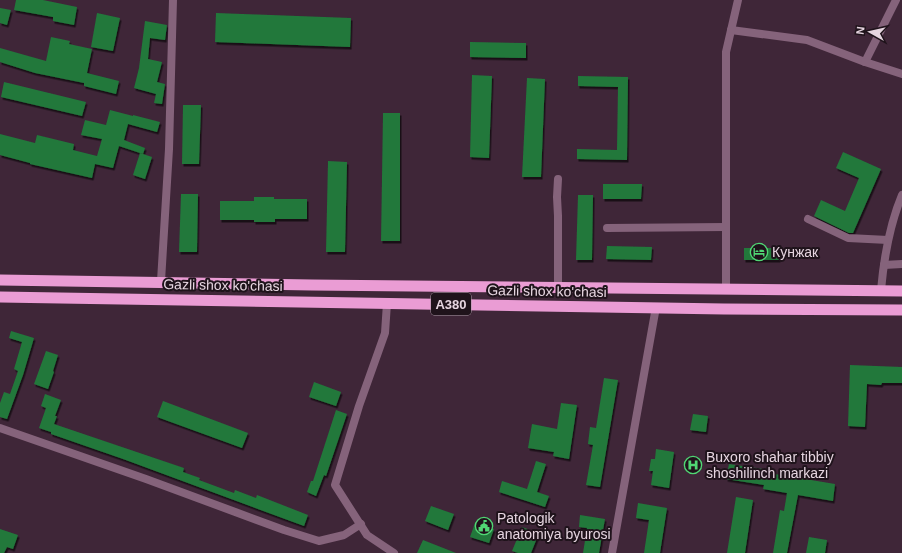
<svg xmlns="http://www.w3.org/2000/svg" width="902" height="553" viewBox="0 0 902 553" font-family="Arial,sans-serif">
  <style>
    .building { fill: #21783b; filter: url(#shadow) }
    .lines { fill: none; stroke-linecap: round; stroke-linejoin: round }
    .minor { stroke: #85637b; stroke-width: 8 }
    .trunk { stroke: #ea9cd4; stroke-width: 11 }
    .labels { text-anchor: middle; stroke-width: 4; stroke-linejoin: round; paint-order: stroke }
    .shield { fill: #1f131b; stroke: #aa9ba5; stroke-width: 1 }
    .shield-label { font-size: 13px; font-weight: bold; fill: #e6d5e0 }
    .poi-label { font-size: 14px; fill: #e6d5e0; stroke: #1f131b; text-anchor: start }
    .street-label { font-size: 14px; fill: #e6d5e0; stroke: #1f131b }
  </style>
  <defs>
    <filter id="shadow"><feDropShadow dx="1.5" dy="2.5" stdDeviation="0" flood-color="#0009"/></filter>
  </defs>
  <rect width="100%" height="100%" fill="#3f2638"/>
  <g class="building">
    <polygon points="16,0 43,0 77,7 74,25 53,21 53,17 14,10"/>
    <polygon points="0,8 11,10 7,25 0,23"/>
    <polygon points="97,13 120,18 113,51 91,47"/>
    <polygon points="216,13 351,18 350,47 215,42"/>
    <polygon points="145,21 167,25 165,40 150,38 148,59 162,62 157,82 165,84 162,104 154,103 156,94 134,88 139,68"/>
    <polygon points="51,37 70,41 69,44 92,49 87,73 119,81 116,94 84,86 84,83 35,73 0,62 0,48 46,61"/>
    <polygon points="470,42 526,43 526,58 470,57"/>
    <polygon points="472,75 492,76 489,158 470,157"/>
    <polygon points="578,76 628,77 627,160 577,159 577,149 617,150 618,87 578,86"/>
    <polygon points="527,78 545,79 541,177 522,177"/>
    <polygon points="4,82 86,102 82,116 1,97"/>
    <polygon points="183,105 201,105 199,164 182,164"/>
    <polygon points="110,110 133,116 133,115 160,122 157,132 128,124 124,140 145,148 143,154 119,146 113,168 95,164 92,178 30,164 30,163 0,155 0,134 35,143 37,135 74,144 73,150 97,156 102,139 81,135 85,120 106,125"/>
    <polygon points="383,113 400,113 400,241 381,241"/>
    <polygon points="843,152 881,169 853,233 849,233 814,216 821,200 845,211 859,178 836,168"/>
    <polygon points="140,153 152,157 145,179 133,175"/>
    <polygon points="328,161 347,162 345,252 326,252"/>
    <polygon points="603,184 642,184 641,199 603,199"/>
    <polygon points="181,194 198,194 197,252 179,252"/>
    <polygon points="578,195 593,195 592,260 576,260"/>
    <polygon points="254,197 274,197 274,199 307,199 307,219 275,219 275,222 254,222 254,220 220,220 220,201 254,201"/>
    <polygon points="607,246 652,247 651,260 606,259"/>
    <rect x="744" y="248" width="35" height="12"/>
    <polygon points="11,331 34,338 23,375 7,419 0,417 0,403 4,392 10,394 18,371 14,369 22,342 9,338"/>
    <polygon points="46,351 58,355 53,371 54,372 48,389 34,384"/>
    <polygon points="850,365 902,367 902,383 882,383 881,385 867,384 865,427 848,426"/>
    <polygon points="604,378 618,380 600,487 586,485 593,445 588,444 590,427 596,428"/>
    <polygon points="314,382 341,392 336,406 309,397"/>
    <polygon points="45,394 61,400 55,416 57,416 54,424 184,468 183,472 200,478 199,480 234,493 235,490 256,498 257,495 308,515 304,526 123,459 51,434 51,432 39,428 46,408 41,406"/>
    <polygon points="163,401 248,433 242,448 157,417"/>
    <polygon points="561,403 577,405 569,459 553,456 554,452 528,448 532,424 557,429"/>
    <polygon points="336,410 347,414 326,476 324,475 316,496 307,492 311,481 313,481"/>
    <polygon points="693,414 708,416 706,432 690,430"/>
    <polygon points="656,449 674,452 669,488 651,485 653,471 649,471 651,459 655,459"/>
    <polygon points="536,461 546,464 537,492 549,496 545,507 499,492 502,481 527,489"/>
    <polygon points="729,464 763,469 763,472 835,484 833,501 798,495 787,553 773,553 780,510 784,511 787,493 763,489 764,485 726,479"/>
    <polygon points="736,497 753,500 745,553 727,553"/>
    <polygon points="638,503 667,508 660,553 644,553 649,520 636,518"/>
    <polygon points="431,506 454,514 448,530 425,521"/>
    <polygon points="580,515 605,519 599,553 583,553 587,528 579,527"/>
    <polygon points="475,523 494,529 489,543 470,537"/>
    <polygon points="522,527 539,533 531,553 518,553 512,551"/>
    <polygon points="0,529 18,535 13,549 7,547 4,553 0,553"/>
    <polygon points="809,537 827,540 825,553 806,553"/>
    <polygon points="423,540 456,553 417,553"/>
  </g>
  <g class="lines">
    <g class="minor">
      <polyline points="731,30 807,40 865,62 896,0"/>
      <polyline points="865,62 902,74"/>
      <polyline points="808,219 848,238 888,240"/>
      <polyline points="607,228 726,227"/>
      <polyline points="884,265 902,264"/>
      <polyline points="161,281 169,149 173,0"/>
      <polyline points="558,287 558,216 557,197 558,179"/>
      <polyline points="726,289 726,52 738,0"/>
      <path d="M881 290C884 257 889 226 902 195"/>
      <polyline points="387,303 385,333 359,406 335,485 367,535 394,553"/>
      <polyline points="0,428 146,479 284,530 319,541 344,535 361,524"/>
      <polyline points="612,553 656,307"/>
    </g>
    <g class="trunk">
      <polyline points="0,280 312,285 902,291"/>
      <polyline points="0,297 724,309 902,310"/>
    </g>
  </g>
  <defs>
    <symbol id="hotel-ring" viewBox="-11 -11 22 22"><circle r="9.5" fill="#1f131b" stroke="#50d674" stroke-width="1.5"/><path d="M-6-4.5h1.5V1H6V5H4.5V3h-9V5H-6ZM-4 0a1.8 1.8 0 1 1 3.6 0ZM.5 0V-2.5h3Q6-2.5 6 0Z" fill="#50d674"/></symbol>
    <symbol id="hospital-ring" viewBox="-11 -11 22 22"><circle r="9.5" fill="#1f131b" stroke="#50d674" stroke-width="1.5"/><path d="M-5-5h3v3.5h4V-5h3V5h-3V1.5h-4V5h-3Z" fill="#50d674"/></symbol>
    <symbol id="civic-ring" viewBox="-11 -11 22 22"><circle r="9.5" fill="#1f131b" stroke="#50d674" stroke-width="1.5"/><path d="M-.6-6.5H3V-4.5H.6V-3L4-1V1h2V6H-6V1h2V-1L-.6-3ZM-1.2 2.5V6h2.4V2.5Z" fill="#50d674"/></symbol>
  </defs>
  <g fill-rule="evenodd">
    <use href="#hotel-ring" x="749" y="242" width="20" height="20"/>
    <use href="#hospital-ring" x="683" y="455" width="20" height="20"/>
    <use href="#civic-ring" x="474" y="516" width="20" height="20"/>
  </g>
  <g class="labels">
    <rect class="shield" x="431" y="293" width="40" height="22" rx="3"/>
    <g class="shield-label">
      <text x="451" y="309">A380</text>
    </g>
    <g class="poi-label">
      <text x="772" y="257">Кунжак</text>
      <text x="706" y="462">Buxoro shahar tibbiy<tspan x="706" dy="16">shoshilinch markazi</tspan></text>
      <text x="497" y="523">Patologik<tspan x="497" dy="16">anatomiya byurosi</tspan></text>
    </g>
    <g class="street-label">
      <text transform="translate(223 285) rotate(1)" y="5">Gazli shox ko'chasi</text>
      <text transform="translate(547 291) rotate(1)" y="5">Gazli shox ko'chasi</text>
    </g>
  </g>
  <g transform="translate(870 32) rotate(278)" stroke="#1f131b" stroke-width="3" paint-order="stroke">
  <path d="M0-3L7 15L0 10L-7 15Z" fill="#e6d5e0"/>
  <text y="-6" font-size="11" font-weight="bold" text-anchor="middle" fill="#e6d5e0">N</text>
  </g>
</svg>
